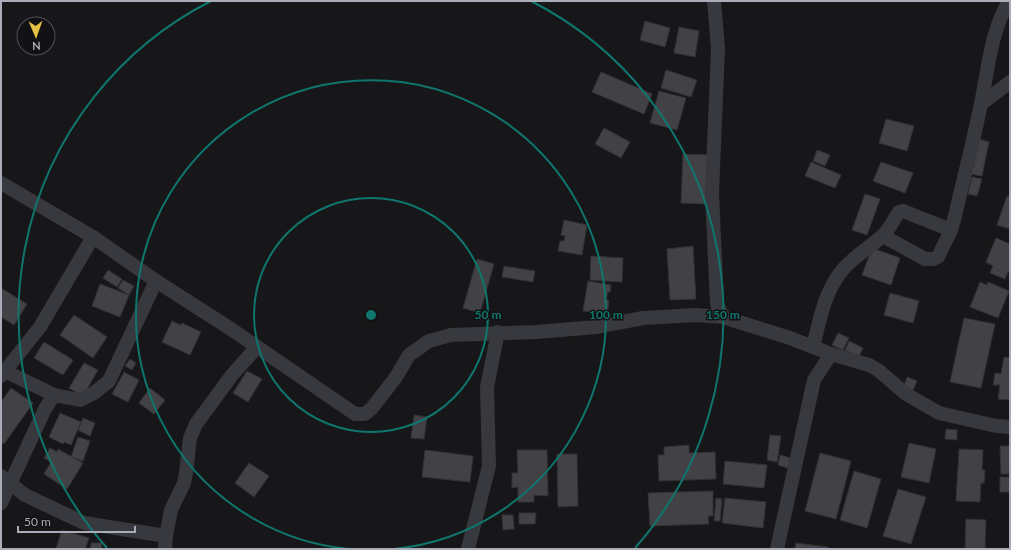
<svg xmlns="http://www.w3.org/2000/svg" width="1011" height="550" viewBox="0 0 1011 550" font-family="Lato,sans-serif">
  <style>
    .building { fill: #424246; stroke: #323135 }
    .lines { fill: none; stroke-linecap: round; stroke-linejoin: round }
    .minor { stroke: #38393e; stroke-width: 14 }
    .ring { fill: none; stroke: #0f766e; stroke-width: 2 }
    .centre { fill: #0f766e; stroke: #121214; stroke-width: 2 }
    .ring-label { font-size: 12px; text-anchor: middle; font-weight: bold; fill: #0f766e; stroke: #121214; stroke-width: 3; stroke-linejoin: round; paint-order: stroke }
  </style>
  <rect width="100%" height="100%" fill="#171719"/>
  <g class="building">
    <polygon points="645,21 670,28 665,47 640,40"/>
    <polygon points="679,27 699,31 695,57 674,53"/>
    <polygon points="666,70 697,80 691,97 661,88"/>
    <polygon points="601,72 652,94 644,114 592,92"/>
    <polygon points="659,91 686,98 677,130 650,123"/>
    <polygon points="886,119 914,126 907,151 879,143"/>
    <polygon points="604,128 630,142 621,158 595,144"/>
    <polygon points="978,139 989,142 982,176 971,174"/>
    <polygon points="817,150 830,155 825,166 813,161"/>
    <polygon points="683,154 709,155 706,204 681,203"/>
    <polygon points="811,162 841,175 835,188 805,176"/>
    <polygon points="881,162 913,173 905,193 873,181"/>
    <polygon points="972,177 982,179 977,196 968,194"/>
    <polygon points="865,194 880,199 867,235 852,230"/>
    <polygon points="1007,196 1010,197 1010,229 997,225"/>
    <polygon points="564,220 587,225 582,255 558,251 560,241 564,241 565,236 561,235"/>
    <polygon points="996,238 1010,244 1010,273 1008,272 1005,279 990,273 993,266 986,262"/>
    <polygon points="693,246 696,299 670,300 667,249"/>
    <polygon points="872,248 900,258 891,285 862,275"/>
    <polygon points="591,256 623,258 622,282 590,280"/>
    <polygon points="477,259 494,264 480,313 463,308"/>
    <polygon points="504,266 535,271 533,282 502,277"/>
    <polygon points="108,270 122,279 117,287 103,278"/>
    <polygon points="123,280 134,286 129,295 118,288"/>
    <polygon points="588,281 611,285 610,292 608,292 606,300 609,300 608,310 605,309 604,314 583,311"/>
    <polygon points="980,282 987,285 988,282 1009,291 998,318 970,307"/>
    <polygon points="100,284 129,295 120,317 92,306"/>
    <polygon points="1,288 27,304 14,325 1,317"/>
    <polygon points="890,293 919,301 913,323 884,315"/>
    <polygon points="74,315 107,337 93,358 60,335"/>
    <polygon points="964,318 995,324 981,388 950,382"/>
    <polygon points="172,321 181,325 182,323 201,332 190,355 162,342"/>
    <polygon points="838,333 849,338 843,350 832,345"/>
    <polygon points="849,341 863,348 859,357 845,350"/>
    <polygon points="44,342 73,360 63,375 34,358"/>
    <polygon points="1004,357 1010,358 1010,400 998,399 1000,385 993,385 995,373 1001,374"/>
    <polygon points="130,359 136,363 132,370 125,366"/>
    <polygon points="84,363 98,370 83,396 69,388"/>
    <polygon points="247,371 262,379 248,402 233,393"/>
    <polygon points="124,372 139,380 128,402 112,394"/>
    <polygon points="907,377 917,381 912,392 903,388"/>
    <polygon points="11,388 33,403 4,444 1,442 1,402"/>
    <polygon points="150,388 165,400 154,414 139,403"/>
    <polygon points="60,413 81,422 71,445 64,442 63,444 49,437"/>
    <polygon points="414,415 427,417 424,439 411,438"/>
    <polygon points="83,418 95,423 90,436 78,430"/>
    <polygon points="946,429 957,430 957,440 945,439"/>
    <polygon points="770,435 781,436 777,462 767,460"/>
    <polygon points="78,437 90,441 83,461 71,457"/>
    <polygon points="909,443 936,449 929,483 901,477"/>
    <polygon points="689,445 689,453 715,452 716,479 659,481 658,455 664,455 664,447"/>
    <polygon points="1000,446 1010,446 1010,469 1009,469 1009,474 1001,474"/>
    <polygon points="50,448 57,452 58,449 83,463 67,489 44,474 51,462 44,458"/>
    <polygon points="959,449 983,450 982,470 985,470 984,483 981,483 980,502 956,501"/>
    <polygon points="425,450 473,456 470,482 422,477"/>
    <polygon points="517,450 547,450 548,496 534,495 534,502 518,502 518,487 512,488 512,473 518,473"/>
    <polygon points="820,453 851,461 836,519 805,511"/>
    <polygon points="557,454 577,454 578,506 558,507"/>
    <polygon points="780,455 791,458 788,468 778,465"/>
    <polygon points="725,461 767,465 764,488 723,484"/>
    <polygon points="249,463 269,476 254,497 235,483"/>
    <polygon points="854,471 881,479 867,528 840,520"/>
    <rect x="1000" y="477" width="10" height="15"/>
    <polygon points="898,489 926,497 911,544 883,536"/>
    <polygon points="713,491 713,516 708,516 709,524 650,526 648,493"/>
    <polygon points="716,498 722,499 720,521 714,521"/>
    <polygon points="725,498 766,502 763,528 722,523"/>
    <polygon points="519,513 536,513 535,524 519,524"/>
    <polygon points="502,515 513,515 514,529 503,530"/>
    <polygon points="966,519 986,520 985,549 965,549"/>
    <polygon points="62,530 89,538 85,549 56,549"/>
    <polygon points="91,543 102,543 101,549 90,549"/>
    <polygon points="796,543 828,547 828,549 795,549"/>
  </g>
  <g class="lines">
    <g class="minor">
      <polyline points="714,1 718,49 712,193 717,304 723,317"/>
      <polyline points="981,104 1010,82"/>
      <polyline points="1,183 93,237 156,281 231,329 355,414 365,414 372,408 396,377 409,355 429,341 451,335 537,332 596,327 643,318 696,315 723,317 790,338 831,354 869,365 878,370 906,394 939,413 996,426 1010,427"/>
      <path d="M883 236 925 259H933L938 257 951 230 954 220C963 181 973 143 981 104 988 69 991 31 1009 1"/>
      <path d="M813 347C819 323 824 294 840 273 851 258 867 250 881 237 889 231 893 220 899 212L903 211 951 230"/>
      <polyline points="5,371 54,395 80,400 94,393 109,381 156,281"/>
      <polyline points="1,376 40,327 93,237"/>
      <polyline points="1,476 25,495 84,523 166,536"/>
      <polyline points="1,503 45,409 54,395"/>
      <polyline points="165,549 166,536 171,510 184,483 186,473 190,438 196,424 232,375 257,347"/>
      <polyline points="468,549 489,466 487,387 498,332"/>
      <polyline points="777,549 814,380 831,354"/>
    </g>
  </g>
  <g class="ring">
    <circle cx="371" cy="315" r="117"/>
    <path d="M348 549A235 235 0 1 1 394 549"/>
    <path d="M107 548A352 352 0 0 1 211 1M531 1A352 352 0 0 1 635 548"/>
  </g>
  <circle cx="371" cy="315" r="6" class="centre"/>
  <g class="ring-label">
    <text x="488" y="319">50 m</text>
    <text x="606" y="319">100 m</text>
    <text x="723" y="319">150 m</text>
  </g>
  <rect width="1011" height="550" fill="none" stroke="#aaadb8" stroke-width="4"/>
  <g transform="translate(36 36) rotate(178)"><circle r="19" fill="#121214" stroke="#4f5056"/>
  <path d="M0-3L7 15L0 10L-7 15Z" fill="#e4c144"/>
  <text y="-6" font-size="11" font-weight="bold" text-anchor="middle" fill="#aaadb8">N</text>
  </g>
  <path d="M18 526v6h117v-6" fill="none" stroke="#aaadb8" stroke-width="2"/>
  <text x="24" y="526" font-size="12" fill="#aaadb8" stroke="#121214" stroke-width="3" paint-order="stroke">50 m</text>
</svg>
